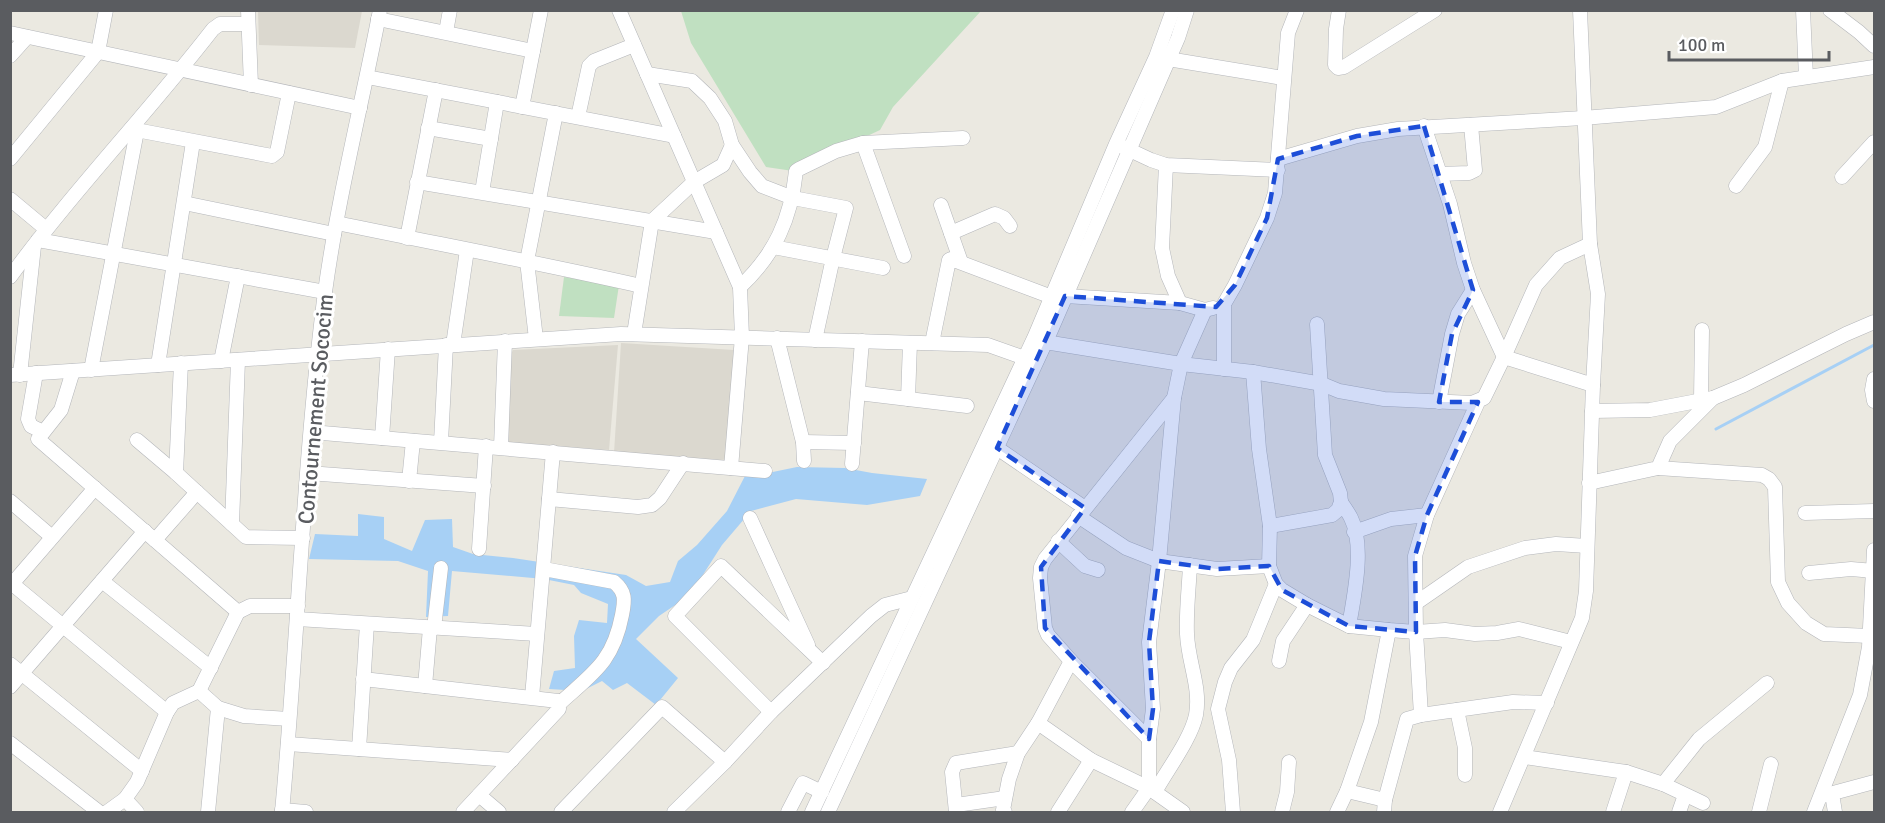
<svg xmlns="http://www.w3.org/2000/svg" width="1885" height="823" viewBox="0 0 1885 823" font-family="Signika,sans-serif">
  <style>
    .education { fill: #dbd8cf }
    .green { fill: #c0e0c1 }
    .water { fill: #a7d0f5 }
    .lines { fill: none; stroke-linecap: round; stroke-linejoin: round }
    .stream { stroke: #a7d0f5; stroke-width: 3 }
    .minor-casing { stroke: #b4b6ba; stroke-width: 15 }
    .minor { stroke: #fff; stroke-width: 14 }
    .marked { fill: #1d4ed8; fill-opacity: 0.2; stroke: #1d4ed8; stroke-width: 4.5; stroke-dasharray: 12 8; stroke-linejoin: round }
    .labels { text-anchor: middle; stroke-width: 6; stroke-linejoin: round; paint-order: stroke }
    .street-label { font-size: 22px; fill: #5a5c60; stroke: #fff }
  </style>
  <rect width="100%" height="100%" fill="#ebe9e1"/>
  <g class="education">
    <polygon points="258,11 258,10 362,11 355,48 259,45"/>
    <polygon points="621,343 734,350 726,460 614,453"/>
    <polygon points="618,345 609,450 503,442 504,371 513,350"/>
  </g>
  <g class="green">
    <polygon points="681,11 981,11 893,107 880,130 793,171 766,167 691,43"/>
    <polygon points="564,277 619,285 614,318 559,316"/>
  </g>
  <polygon class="water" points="797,467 845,468 872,473 927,479 920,496 867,505 796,499 751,511 722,545 690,595 659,616 636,639 678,678 656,705 627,683 613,690 602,681 582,691 549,689 554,671 575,668 574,636 579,620 607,623 608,604 581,593 574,585 544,579 452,571 448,616 426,617 428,571 398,561 309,559 315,534 358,536 358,514 384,517 384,539 412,551 425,520 452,519 453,547 473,554 513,558 626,575 646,586 670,582 678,561 697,545 727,511 746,474 763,474"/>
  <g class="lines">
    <polyline class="stream" points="1716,429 1874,345"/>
    <defs>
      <g id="minor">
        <polyline points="248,10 251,85"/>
        <polyline points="619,10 740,287 742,337 731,468"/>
        <polyline points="1339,10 1336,29 1335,65 1338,68 1344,67 1435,10"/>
        <polyline points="1803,10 1806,77"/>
        <polyline points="1830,10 1859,32 1874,46"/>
        <polyline points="378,19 533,51"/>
        <polyline points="446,32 450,10"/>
        <polyline points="10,33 360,108"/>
        <polyline points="10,56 27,37"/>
        <polyline points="1168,59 1283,78"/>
        <polyline points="647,74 692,81 710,98 725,121 732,145 750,172 762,186 793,198 846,208 833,258 815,340"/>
        <polyline points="367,77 674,136"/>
        <polyline points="522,107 541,10"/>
        <polyline points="578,117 589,66 594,61 634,45"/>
        <polyline points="1424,126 1450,204 1464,263 1473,290 1504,357 1593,385"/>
        <polyline points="428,128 491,139"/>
        <polyline points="131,129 272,156 277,152 289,93"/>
        <polyline points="863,143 904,256"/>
        <polyline points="1121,146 1151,160 1166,165 1278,170"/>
        <polyline points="10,159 98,52 106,10"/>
        <polyline points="1278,159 1357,136 1398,129 1583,118 1716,107 1782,81 1874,67"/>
        <polyline points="1166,165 1162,248 1168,276 1180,303"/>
        <polyline points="1440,174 1469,173 1475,170 1471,125"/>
        <polyline points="1842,177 1874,142"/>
        <polyline points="417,182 716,232"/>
        <polyline points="1736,186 1765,147 1782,81"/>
        <polyline points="482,192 497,102"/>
        <polyline points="10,199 46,229"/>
        <polyline points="184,203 334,234"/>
        <polyline points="941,205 961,262"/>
        <path d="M337 223C438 244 540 263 641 286"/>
        <polyline points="951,233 995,214 1004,218 1010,226"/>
        <polyline points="407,238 436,90"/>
        <polyline points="38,240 325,292"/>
        <polyline points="773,247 883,268"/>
        <path d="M10 277C73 191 148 113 213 29L220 24H248"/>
        <path d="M740 287C775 254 791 219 796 171L799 169 836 151 863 143 963 138"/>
        <polyline points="1065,296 1180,303 1205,310 1213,308"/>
        <polyline points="634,334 652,221 694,182 723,165 732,145"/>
        <polyline points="777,338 803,442 804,461"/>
        <polyline points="536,339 527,261 556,113"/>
        <polyline points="1045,342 1181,364 1253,372 1322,384 1339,391 1384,399 1472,403 1484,398 1504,357 1536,285 1560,258 1590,244"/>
        <polyline points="932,343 949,260 951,259 1052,297"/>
        <polyline points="453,345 467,250"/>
        <polyline points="221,361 238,276"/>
        <polyline points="158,365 193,142"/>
        <polyline points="1224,369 1224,304 1235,285 1267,218 1275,193 1288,33 1297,10"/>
        <polyline points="91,370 137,131"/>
        <polyline points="73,371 61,410 38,439 238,612"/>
        <polyline points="1253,372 1259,449 1270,526 1269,566 1276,584 1282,590 1307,605 1349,626 1389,630 1416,632 1445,630 1475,634 1497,633 1519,629 1571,642"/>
        <polyline points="36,373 28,419 31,426 43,432"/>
        <polyline points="10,375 621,334 988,345 1036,362"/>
        <polyline points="20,375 34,246"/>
        <polyline points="1874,379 1872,390 1874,401"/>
        <polyline points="858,393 967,406"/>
        <polyline points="908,399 910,343"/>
        <polyline points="1701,400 1702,330"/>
        <polyline points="1439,402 1452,334 1458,314 1473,290"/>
        <polyline points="1592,411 1650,410 1713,398 1744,385 1846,334 1874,322"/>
        <polyline points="311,432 765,471"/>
        <polyline points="382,438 388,349"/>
        <polyline points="137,440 176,473 246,537 303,538"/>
        <polyline points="441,442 446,345"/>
        <polyline points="803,442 854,443"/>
        <polyline points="501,447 505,341"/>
        <polyline points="997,448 1085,508"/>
        <polyline points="852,464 862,341"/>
        <polyline points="1658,468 1762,475 1769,479 1775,487 1778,582 1788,603 1806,623 1824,634 1869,636"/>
        <polyline points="176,473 181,363"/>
        <polyline points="308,473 484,486"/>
        <polyline points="409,481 413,441"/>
        <polyline points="1589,483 1658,468 1670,441 1713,398"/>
        <polyline points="549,499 638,507 652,505 660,498 683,463"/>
        <polyline points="10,501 52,537"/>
        <path d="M1341 502C1344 507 1348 512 1351 518 1365 546 1354 596 1349 626"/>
        <polyline points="1805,513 1874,511"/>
        <polyline points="1078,516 1126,548 1159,561 1217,569 1269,566"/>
        <polyline points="750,518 808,645"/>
        <polyline points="232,524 238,360"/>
        <polyline points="1270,526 1332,515 1338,510 1341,502 1340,493 1325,455 1317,324"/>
        <polyline points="1354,532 1391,519 1427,515"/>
        <polyline points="155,540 197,492"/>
        <polyline points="1058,541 1085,566 1098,570"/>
        <polyline points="479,549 486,446"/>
        <path d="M544 569 614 582C626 592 625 600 622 615 613 662 593 673 560 703"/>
        <polyline points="1809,573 1851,569 1874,571"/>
        <polyline points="102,581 211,668"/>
        <polyline points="10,582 167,712"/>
        <polyline points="12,584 95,488"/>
        <polyline points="1416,603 1468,567 1525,548 1556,544 1587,546"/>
        <polyline points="297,619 537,634"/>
        <polyline points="434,628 441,568"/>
        <polyline points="1279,661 1283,641 1307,605"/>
        <polyline points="10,664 142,771"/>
        <polyline points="363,679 558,701 559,709 463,812"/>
        <polyline points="425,686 430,628"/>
        <polyline points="10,687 145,531"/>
        <polyline points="199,691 218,708 244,716 289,719"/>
        <polyline points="532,697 553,452"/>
        <polyline points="1457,710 1465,748 1465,775"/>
        <polyline points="771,712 675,616 721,566 823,663"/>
        <polyline points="1421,715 1416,632 1415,556 1427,515 1478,402"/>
        <polyline points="1038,723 1091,760 1149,788 1183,812"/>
        <polyline points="1149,739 1071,661 1048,635 1045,628 1040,578 1041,567 1045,559 1174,398"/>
        <polyline points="10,743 99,812"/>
        <polyline points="288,744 512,760"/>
        <polyline points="359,749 367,624"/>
        <polyline points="1524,757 1626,772 1663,784 1703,803"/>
        <polyline points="1663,784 1699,739 1767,683"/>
        <polyline points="1347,791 1385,800"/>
        <path d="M1155 792C1167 770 1191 739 1196 715 1201 687 1188 662 1187 634 1186 611 1189 588 1190 565"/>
        <polyline points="1832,794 1835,812"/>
        <polyline points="479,795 499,812"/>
        <polyline points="1822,796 1874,782"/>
        <polyline points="125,799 137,812"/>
        <polyline points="956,805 1005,798"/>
        <polyline points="282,810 306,812"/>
        <polyline points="107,812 125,799 137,782 167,712 173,703 199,691 238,612 250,606 298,606"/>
        <polyline points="208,812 218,708"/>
        <path d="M282 812C298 639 303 464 325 292 338 197 362 104 380 10"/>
        <polyline points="561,812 662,707 725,762"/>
        <polyline points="674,812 725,762 771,712 871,616 885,605 912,598"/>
        <polyline points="788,812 803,783 822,792"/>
        <polyline points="812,812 1035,336 1116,144 1156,57 1173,10"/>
        <polyline points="828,812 1048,337 1178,38 1187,10"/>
        <polyline points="956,812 952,772 956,763 1018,753"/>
        <polyline points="1005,812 1003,810 1009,779 1018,753 1038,723 1071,661"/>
        <polyline points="1058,812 1091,760"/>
        <polyline points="1132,812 1149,788 1149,739 1153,709 1149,642 1159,561 1174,398 1181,364 1205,310"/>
        <polyline points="1233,812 1229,760 1218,709 1225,682 1231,668 1253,640 1276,584"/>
        <polyline points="1282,812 1287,792 1289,762"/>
        <polyline points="1337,812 1347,791 1371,722 1389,630"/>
        <polyline points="1384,812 1385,800 1407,719 1421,715 1513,702 1547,703"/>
        <polyline points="1500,812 1582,618 1586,591 1593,385 1598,294 1590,244 1580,10"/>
        <polyline points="1613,812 1626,772"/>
        <polyline points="1679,812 1685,795"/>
        <polyline points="1759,812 1771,764"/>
        <polyline points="1814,812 1860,695 1869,647 1874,550"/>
      </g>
    </defs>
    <use href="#minor" class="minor-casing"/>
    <use href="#minor" class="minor"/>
  </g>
  <path class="marked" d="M1424 126 1473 290 1452 334 1439 402H1478L1427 515 1415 556 1416 632 1349 626 1282 590 1269 566 1217 569 1159 561 1149 642 1153 709 1149 739 1045 628 1041 567 1085 508 997 448 1065 296 1216 307 1235 285 1267 218 1278 159 1357 136Z"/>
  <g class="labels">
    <g class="street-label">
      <text transform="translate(315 409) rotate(-85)" y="8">Contournement Sococim</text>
    </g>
  </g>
  <rect width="1885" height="823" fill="none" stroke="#5a5c60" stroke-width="24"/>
  <path d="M1669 51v9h160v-9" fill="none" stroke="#5a5c60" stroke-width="3"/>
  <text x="1678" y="51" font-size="18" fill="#5a5c60" stroke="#ffffff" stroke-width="4.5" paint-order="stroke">100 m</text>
</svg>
